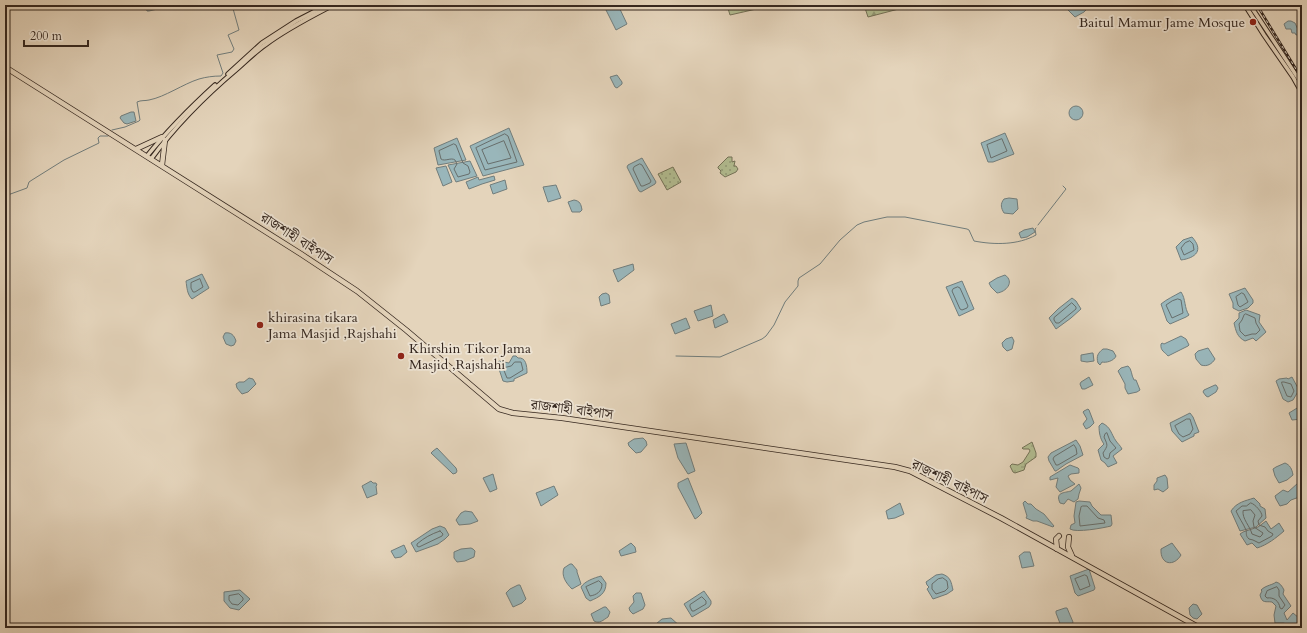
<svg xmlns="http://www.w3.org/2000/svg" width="1307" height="633" viewBox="0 0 1307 633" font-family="Cardo,'Noto Serif Bengali',serif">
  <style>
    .grass { fill: url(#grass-dots); stroke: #747258 }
    .forest { fill: url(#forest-firs); stroke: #747258 }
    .wetland { fill: url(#wetland-marsh); stroke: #747258 }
    .water { fill: #99b6ba; stroke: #717d7c }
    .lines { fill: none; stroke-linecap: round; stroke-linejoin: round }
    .shore { stroke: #676e6c; stroke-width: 1 }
    .stream { stroke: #717d7c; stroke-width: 1 }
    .primary-casing { stroke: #35271f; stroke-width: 5.5 }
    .highway-casing { stroke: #35271f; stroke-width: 6 }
    .primary { stroke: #e4d4bb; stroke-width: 3.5 }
    .highway { stroke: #e4d4bb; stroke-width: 4.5 }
    .rail-casing { stroke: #35271f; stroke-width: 2.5 }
    .rail { stroke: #ede3d3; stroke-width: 1; stroke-dasharray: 3; stroke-linecap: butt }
    .poi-dot { fill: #8f2418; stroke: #ede3d3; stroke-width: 1.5 }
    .labels { text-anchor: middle; stroke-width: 3.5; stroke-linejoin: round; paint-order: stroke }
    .poi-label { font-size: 14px; fill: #35271f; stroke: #ede3d3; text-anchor: start }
    .street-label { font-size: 14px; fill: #35271f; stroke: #ede3d3 }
  </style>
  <defs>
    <pattern id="grass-dots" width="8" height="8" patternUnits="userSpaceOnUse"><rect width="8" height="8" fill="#b2bd91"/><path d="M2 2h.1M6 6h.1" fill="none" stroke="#929a76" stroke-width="1.8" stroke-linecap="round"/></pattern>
    <pattern id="forest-firs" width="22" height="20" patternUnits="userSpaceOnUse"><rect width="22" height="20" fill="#b2bd91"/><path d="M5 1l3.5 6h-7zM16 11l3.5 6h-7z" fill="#929a76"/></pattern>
    <pattern id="wetland-marsh" width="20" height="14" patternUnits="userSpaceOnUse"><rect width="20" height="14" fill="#b2bd91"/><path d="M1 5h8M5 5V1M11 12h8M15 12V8" fill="none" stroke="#929a76"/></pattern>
  </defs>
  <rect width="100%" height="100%" fill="#e4d4bb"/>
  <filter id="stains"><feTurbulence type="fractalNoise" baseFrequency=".005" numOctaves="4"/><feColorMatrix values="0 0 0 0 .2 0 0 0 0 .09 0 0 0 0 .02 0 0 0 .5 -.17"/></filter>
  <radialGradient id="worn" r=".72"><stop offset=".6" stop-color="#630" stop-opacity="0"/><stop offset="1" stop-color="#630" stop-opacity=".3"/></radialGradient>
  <g class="grass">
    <polygon points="728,157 732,157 732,162 735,161 734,166 736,166 738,169 736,172 725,177 720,173 721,171 718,168 718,167"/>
    <polygon points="673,167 681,182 667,190 658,174"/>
  </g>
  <g class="forest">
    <polygon points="727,5 774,5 730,15"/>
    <polygon points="864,5 914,5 868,17"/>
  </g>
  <polygon class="wetland" points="1032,442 1036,453 1036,457 1026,464 1024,470 1015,473 1013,472 1010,466 1012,464 1018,465 1023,462 1030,451 1029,449 1023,449 1022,448"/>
  <g class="water">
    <polygon points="145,5 174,5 149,11 147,11"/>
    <polygon points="614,5 618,5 627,24 616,30 605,8"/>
    <polygon points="1063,5 1091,5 1084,12 1075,17"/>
    <polygon points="1288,21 1291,21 1295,23 1300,34 1296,35 1295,33 1292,33 1291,29 1286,29 1284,24"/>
    <polygon points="617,75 622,82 622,84 617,88 615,87 610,77"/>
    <circle cx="1076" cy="113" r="7"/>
    <polygon points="131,112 134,112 136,121 127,124 124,123 120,118 121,116"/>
    <polygon points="509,128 524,165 483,176 470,146"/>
    <polygon points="1005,133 1014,154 993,162 988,162 981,143"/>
    <polygon points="457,138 466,160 438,165 434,148"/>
    <polygon points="642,158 656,182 655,184 641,192 639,191 627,167 628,165"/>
    <polygon points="470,161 477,176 456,182 448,165"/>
    <polygon points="446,166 452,182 443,186 436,168"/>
    <polygon points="494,176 495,180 482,184 469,189 466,182 478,177 479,180"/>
    <polygon points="505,180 507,189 493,194 490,185"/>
    <polygon points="556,185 561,198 548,202 543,187"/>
    <path d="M1009 198 1017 199 1018 209 1013 214 1004 213C1001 208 1000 204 1004 199Z"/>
    <path d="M574 200C580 201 581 204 582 210L580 212H572L568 202Z"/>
    <polygon points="1033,228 1035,232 1027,237 1021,238 1019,233 1024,230"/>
    <path d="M1192 237C1204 250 1196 258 1181 260L1176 247 1183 240Z"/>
    <polygon points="633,264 634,270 618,282 613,270"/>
    <path d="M202 274 209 288 192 299C187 294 187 288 186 281Z"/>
    <path d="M1005 275C1015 282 1006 292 997 293L991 287 989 283 997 278Z"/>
    <polygon points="962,281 974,309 959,316 946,287"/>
    <polygon points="1245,288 1253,300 1253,303 1248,308 1239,311 1233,308 1233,303 1229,294"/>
    <path d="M1181 292C1186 299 1184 308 1189 315L1186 317 1170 324 1167 321 1161 304C1167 299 1174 296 1181 292Z"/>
    <polygon points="606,293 609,295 610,303 601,306 599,297 602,294"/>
    <polygon points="1072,298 1076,301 1081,309 1071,318 1056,329 1049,318 1058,309"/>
    <polygon points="711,305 713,316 698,321 694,311"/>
    <path d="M1246 310 1260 315 1259 322 1266 332 1256 341 1253 338 1245 341C1237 337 1236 331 1234 323L1239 318V313Z"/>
    <polygon points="724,314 728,322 715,328 713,320"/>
    <polygon points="686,318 690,328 675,334 671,324"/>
    <path d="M225 333C231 332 234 335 236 341L234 345 231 346 226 344 223 337Z"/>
    <path d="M1181 336 1186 339 1189 345 1188 346 1168 356C1165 352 1160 351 1161 344L1162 343 1164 344Z"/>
    <polygon points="1012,337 1014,341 1012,349 1007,351 1003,347 1002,343 1006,339"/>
    <path d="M1208 348 1215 359C1212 364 1207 367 1201 365L1196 359 1195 354 1198 351Z"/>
    <path d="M1103 349H1107L1113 351 1116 356C1114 361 1106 363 1102 362L1100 365 1098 363C1096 356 1098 353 1103 349Z"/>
    <polygon points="1092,353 1093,353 1094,361 1087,362 1081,361 1081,355"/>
    <path d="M513 356H516L518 358C526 357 527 366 527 373L514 379V381L507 382 503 381 497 363 499 361 509 363Z"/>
    <path d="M1128 366C1132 369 1131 375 1134 380H1136L1140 390 1137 392 1128 394 1125 388V384L1118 371 1121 368Z"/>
    <polygon points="1089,377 1093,385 1085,389 1082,389 1080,384 1081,382"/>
    <polygon points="1292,377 1299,390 1293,400 1288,402 1283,399 1276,381 1279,379 1287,378 1288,379"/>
    <polygon points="249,378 253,379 256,384 248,392 242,394 237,388 236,384 239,382 244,382"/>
    <polygon points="1215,385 1216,385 1218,388 1216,392 1208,397 1206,396 1203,392 1204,390"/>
    <polygon points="1302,405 1302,419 1292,420 1289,413"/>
    <polygon points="1088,409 1089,410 1094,423 1090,427 1086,429 1083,424 1087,419 1083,412 1084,411"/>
    <polygon points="1190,413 1193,417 1199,432 1194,434 1194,436 1182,442 1172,431 1170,423"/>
    <path d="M1102 423C1111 427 1111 434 1116 441 1118 444 1120 445 1122 449L1113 456 1117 463 1108 467 1105 463 1101 460 1098 450 1104 444C1100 439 1099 432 1099 426Z"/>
    <polygon points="643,438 646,441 647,445 641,452 636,453 629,446 628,443 634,439"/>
    <polygon points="1076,440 1080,446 1083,455 1066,464 1056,471 1055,471 1049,461 1048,457 1051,453"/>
    <polygon points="686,443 695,471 688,474 678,458 674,444"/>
    <polygon points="437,448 456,468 457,471 456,473 453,474 451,472 431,453 433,451"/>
    <path d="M1285 463C1290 465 1292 469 1293 475L1287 480 1279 483 1275 476 1273 469 1276 467Z"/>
    <polygon points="1070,465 1078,468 1079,469 1079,473 1071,474 1068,476 1070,480 1075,484 1060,492 1056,487 1058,478 1050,480 1050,477"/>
    <polygon points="493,474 497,489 490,492 483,478"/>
    <polygon points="1165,475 1167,478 1168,488 1163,492 1158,489 1154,490 1154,485 1157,481 1157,478"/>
    <polygon points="688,478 702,513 698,517 695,519 678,487 678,483"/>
    <polygon points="371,481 373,483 376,483 377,485 376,486 377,494 367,498 362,486"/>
    <polygon points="1298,483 1302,487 1302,496 1291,500 1287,504 1280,506 1276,499 1275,496 1283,490 1288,492"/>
    <path d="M1079 484 1081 488 1079 494 1078 499 1074 502 1068 499 1064 504 1060 503C1055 492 1064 493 1071 491 1074 489 1076 486 1079 484Z"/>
    <polygon points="554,486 558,495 541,506 536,493"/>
    <path d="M1254 498 1260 504V506L1265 509 1266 518 1256 527 1240 531 1231 511C1237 502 1245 501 1254 498Z"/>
    <polygon points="1025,501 1028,504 1031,504 1036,509 1044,514 1054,526 1053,527 1037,521 1033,521 1026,518 1027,516 1023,503"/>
    <path d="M1079 501 1090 502 1092 506 1101 515H1111L1112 524 1111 526C1103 528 1076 533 1070 529L1071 525 1075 523 1074 516 1076 502Z"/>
    <polygon points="900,503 904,514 895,518 888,519 886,511"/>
    <polygon points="465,511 472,512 478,521 470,524 459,525 456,520 461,513"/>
    <path d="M1266 521 1271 529 1279 523 1284 531C1276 538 1267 545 1257 548L1252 543 1247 545 1240 534 1243 532 1258 527Z"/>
    <polygon points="440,526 445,528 449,535 445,539 438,544 416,552 411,543 432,529"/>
    <polygon points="631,543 635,547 636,552 621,556 619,551"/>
    <path d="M1172 543 1181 555C1174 567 1160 565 1161 549Z"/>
    <polygon points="404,545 407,552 401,557 395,558 391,551"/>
    <polygon points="471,548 473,549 475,551 474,557 465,561 457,562 454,558 454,552 461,549"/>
    <polygon points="1024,552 1030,552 1034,566 1022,568 1019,556"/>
    <path d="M570 564H572L577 570V572L581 584 572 589C566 583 561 576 564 568Z"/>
    <polygon points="1089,569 1095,588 1094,590 1078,596 1075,593 1070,576"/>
    <path d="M942 574C951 577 951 582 953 590L947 594 933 599 927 589 929 587 927 585 926 582 936 575Z"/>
    <path d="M601 576 606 583C606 594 599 597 590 601L586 598 581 587C585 581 594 578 601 576Z"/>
    <path d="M1276 582C1280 583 1282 586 1284 590L1283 594 1291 606 1284 613 1287 620 1293 613 1299 618H1302V624L1291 628 1284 623H1275L1274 615 1276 606 1272 602C1266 601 1262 604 1260 595L1262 591 1261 590C1266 585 1273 585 1276 582Z"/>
    <polygon points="518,585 520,585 526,599 522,603 513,607 506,593 510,589"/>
    <polygon points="240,590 250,599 239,610 230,608 224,601 224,592"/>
    <polygon points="704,591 711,601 711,604 709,607 692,617 684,604"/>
    <polygon points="636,593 641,593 645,605 643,609 633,614 630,611 629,608 634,602 633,596"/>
    <polygon points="1193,604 1197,605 1202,614 1197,619 1193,618 1190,615 1189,608"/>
    <path d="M604 607H606L610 612 608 617C603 620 600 624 594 621L591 614Z"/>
    <polygon points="1065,608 1067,608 1073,622 1072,625 1065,628 1061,626 1056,613 1056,611"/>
    <polygon points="671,618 682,628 651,628 662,619"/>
  </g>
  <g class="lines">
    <g class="shore">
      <polygon points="505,134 508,136 517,162 485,170 476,148"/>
      <polygon points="1002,139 1007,151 991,158 987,145"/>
      <polygon points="504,141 511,158 488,164 482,150"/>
      <path d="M454 144 456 145 463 163 468 166 470 172 469 174 458 177 454 169 457 164 455 160C451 157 445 162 441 159L439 151Z"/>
      <polygon points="640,164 642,165 651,181 650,183 643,186 641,186 633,169 634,167"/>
      <polygon points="1190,241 1193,244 1194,250 1184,255 1181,248 1185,243"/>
      <polygon points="200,279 203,287 195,292 193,292 191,288 191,283"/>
      <polygon points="958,287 960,288 968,306 967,308 962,310 960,309 952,291 953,289"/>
      <polygon points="1242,293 1244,294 1248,302 1240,307 1238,305 1236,297"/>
      <polygon points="1178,299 1181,300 1183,313 1172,318 1166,305 1172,301"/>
      <polygon points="1072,303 1076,307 1076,309 1059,323 1056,323 1054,320 1054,318"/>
      <polygon points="1246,314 1255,318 1256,323 1260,330 1256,334 1252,334 1245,336 1240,331 1239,324 1242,320 1244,315"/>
      <polygon points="515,362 521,362 523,370 510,378 507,378 503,368 511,366"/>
      <polygon points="1282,382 1284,382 1291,384 1294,391 1291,397 1287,396 1282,384"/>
      <polygon points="1187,419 1190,419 1193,429 1190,434 1183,437 1179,434 1175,426"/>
      <path d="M1107 433 1110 441 1116 448 1110 453 1109 458 1107 459 1104 457 1103 453C1108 445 1108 446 1104 437L1105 434Z"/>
      <polygon points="1074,445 1076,448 1077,454 1058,465 1056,465 1053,459 1054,457"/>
      <path d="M1251 503C1255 504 1262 512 1262 516L1258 521 1259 525 1265 527 1268 531 1273 534 1272 536 1259 543 1253 540 1249 539C1245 535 1247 534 1246 530 1243 523 1239 518 1236 511L1242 506H1246Z"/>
      <polygon points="1083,506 1087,506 1098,518 1104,520 1105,523 1080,526 1079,516 1081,507"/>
      <path d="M1251 510 1255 515 1253 521 1254 527 1263 533 1262 535 1260 537 1252 534C1250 526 1242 519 1243 511Z"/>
      <path d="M440 531 443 534 442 536 419 547 417 546V544C424 538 431 534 440 531Z"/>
      <polygon points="1085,575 1087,576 1090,586 1080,590 1075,579"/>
      <polygon points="943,578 947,581 948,588 945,591 936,594 932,589 932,584 938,579"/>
      <path d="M599 581 602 584C602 592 596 595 590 596L586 587Z"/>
      <path d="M1277 587 1279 590V596L1285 605 1282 609 1280 608C1279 601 1274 597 1267 598L1265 596 1267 591Z"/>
      <polygon points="239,594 243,598 243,600 238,605 232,604 229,600 229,596"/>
      <polygon points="702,597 706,601 706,604 694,611 692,611 690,607 690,605"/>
    </g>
    <g class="stream">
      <path d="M112 130 125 127 139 121 140 120 137 102C141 100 145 101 149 100 165 97 183 84 199 79 206 77 213 76 221 76L223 73 217 55 232 52 234 49 228 35 239 30 232 5"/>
      <polyline points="5,196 27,188 29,182 32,180 64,160 99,143 98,138 100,136 108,136"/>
      <polyline points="1038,225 1066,189 1063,186"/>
      <path d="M676 356 720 357 762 339 766 336 774 325 785 302 798 286V281L799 278 820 264 840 240 857 225 864 222 887 217H905L967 229 969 230 974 241C995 245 1018 245 1036 235L1035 229 1036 228"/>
    </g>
    <defs>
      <g id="primary">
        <polyline points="1245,5 1264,35 1293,77 1302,93"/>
        <polyline points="1250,5 1302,84"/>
        <polyline points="228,74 262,43 296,21 327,5"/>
        <path d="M147 156C168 130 191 107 215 85"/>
        <path d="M151 159C176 125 205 96 237 69 246 61 255 52 265 45 286 29 310 17 333 5"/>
      </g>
      <g id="highway">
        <polyline points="5,67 301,254 357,291 406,330 499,409 513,413 562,418 895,467 910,471 1001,518 1200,628"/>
        <polyline points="136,149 162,137"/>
        <polyline points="162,165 165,140"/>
        <polyline points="1069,537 1068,547 1072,556"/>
        <polyline points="1057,549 1056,539 1059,536"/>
      </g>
    </defs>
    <use href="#primary" class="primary-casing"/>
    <use href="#highway" class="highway-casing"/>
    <use href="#primary" class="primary"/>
    <use href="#highway" class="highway"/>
    <defs>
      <polyline id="rail" points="1257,5 1302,79"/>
    </defs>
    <use href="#rail" class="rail-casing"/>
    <use href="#rail" class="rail"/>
  </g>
  <g class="poi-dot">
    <circle cx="1253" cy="22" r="4"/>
    <circle cx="260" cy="325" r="4"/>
    <circle cx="401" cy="356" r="4"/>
  </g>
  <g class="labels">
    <g class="poi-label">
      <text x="1245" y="27" text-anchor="end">Baitul Mamur Jame Mosque</text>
      <text x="268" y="322">khirasina tikara<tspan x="268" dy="16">Jama Masjid ,Rajshahi</tspan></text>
      <text x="409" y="353">Khirshin Tikor Jama<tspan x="409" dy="16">Masjid ,Rajshahi</tspan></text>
    </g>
    <g class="street-label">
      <text transform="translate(297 238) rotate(33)" y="5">রাজশাহী বাইপাস</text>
      <text transform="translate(572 409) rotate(7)" y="5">রাজশাহী বাইপাস</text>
      <text transform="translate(950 481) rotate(26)" y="5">রাজশাহী বাইপাস</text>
    </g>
  </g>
  <rect width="1307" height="633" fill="none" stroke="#e4d4bb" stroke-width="20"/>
  <rect x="6" y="6" width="1295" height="621" fill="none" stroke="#35271f" stroke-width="2"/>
  <rect x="10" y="10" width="1287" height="613" fill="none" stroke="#35271f"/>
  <path d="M24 40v6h64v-6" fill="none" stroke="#35271f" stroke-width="2"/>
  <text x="30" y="40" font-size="12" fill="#35271f" stroke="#ede3d3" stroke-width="3" paint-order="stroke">200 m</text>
  <rect width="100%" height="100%" filter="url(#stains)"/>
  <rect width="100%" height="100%" fill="url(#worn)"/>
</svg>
